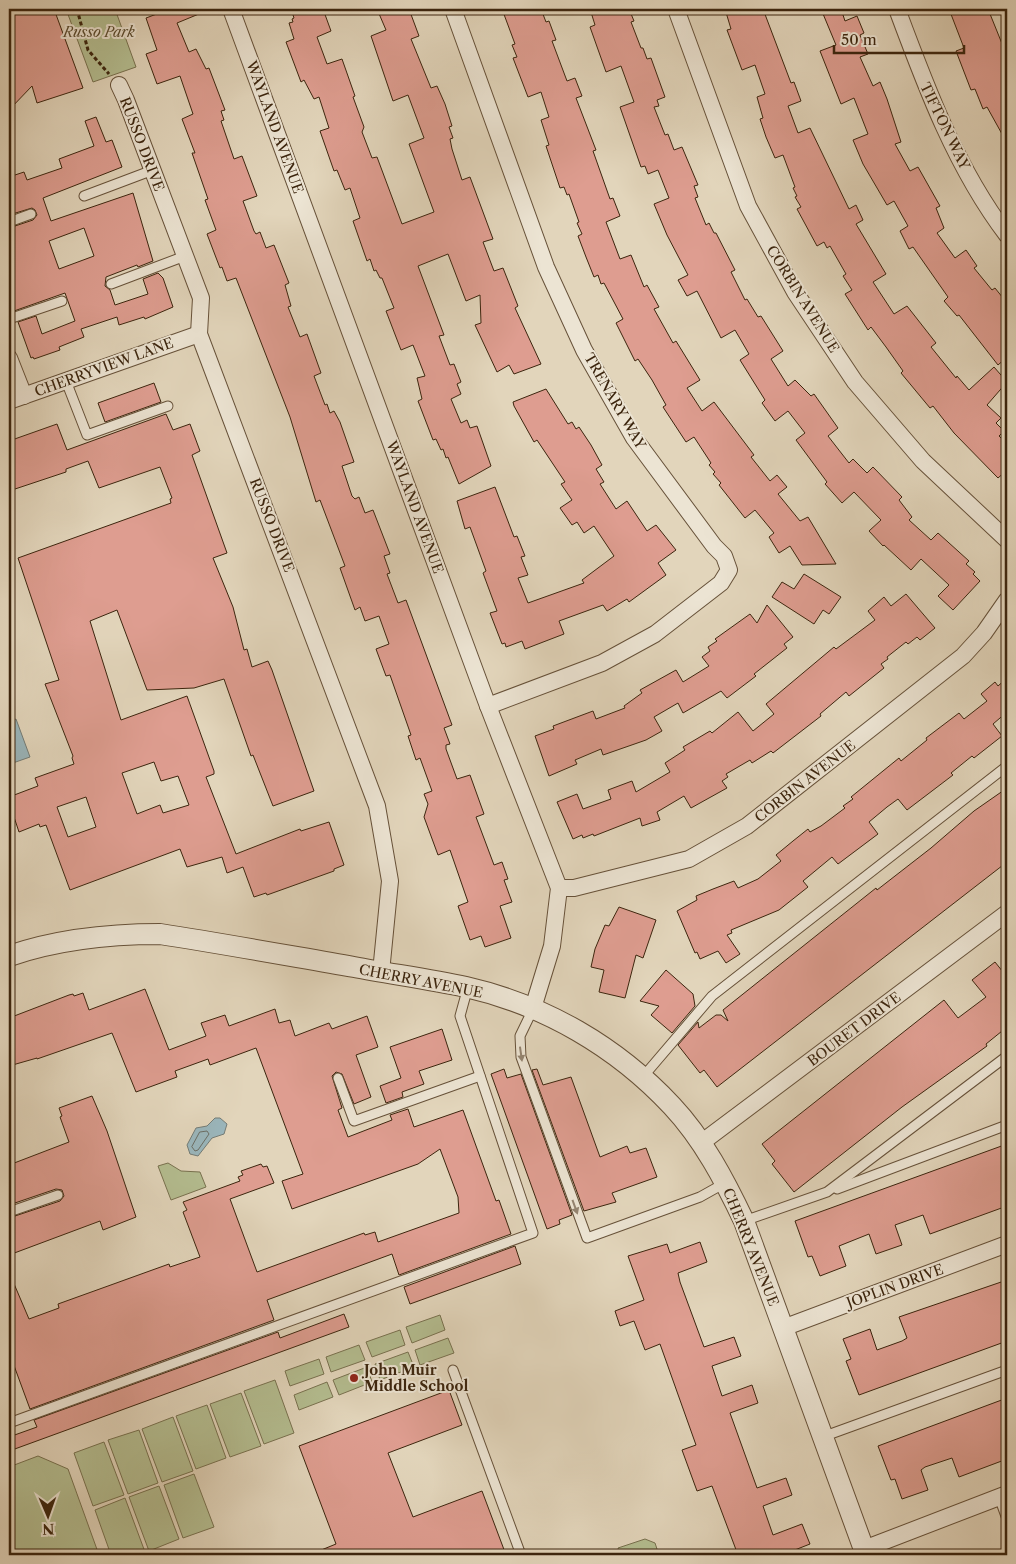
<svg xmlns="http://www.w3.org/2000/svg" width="1016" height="1564" viewBox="0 0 1016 1564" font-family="'Libre Caslon Text',serif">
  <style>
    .green { fill: #b4bd90; stroke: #78714f }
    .water { fill: #9ab6bc; stroke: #747c76 }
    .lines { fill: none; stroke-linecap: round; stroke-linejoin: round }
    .shore { stroke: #6b6e65; stroke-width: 1 }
    .building { fill: #de9d90; stroke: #3c250e; fill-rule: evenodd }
    .service-casing { stroke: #665139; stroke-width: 11 }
    .minor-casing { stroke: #665139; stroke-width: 18 }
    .tertiary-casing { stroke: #665139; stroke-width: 22 }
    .path { stroke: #3c250e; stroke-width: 3; stroke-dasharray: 4 2.5; stroke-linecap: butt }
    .service { stroke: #ece4d3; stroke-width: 9 }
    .minor { stroke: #ece4d3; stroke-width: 16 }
    .tertiary { stroke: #ece4d3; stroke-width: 20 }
    .oneway { fill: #948470 }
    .poi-dot { fill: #8f2418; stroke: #ece4d3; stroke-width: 2 }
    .labels { text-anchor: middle; stroke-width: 4; stroke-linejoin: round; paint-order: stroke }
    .park-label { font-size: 14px; font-style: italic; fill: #5a4b2e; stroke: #ece4d3 }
    .street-label { font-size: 14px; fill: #3c250e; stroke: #ece4d3 }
    .poi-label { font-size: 14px; font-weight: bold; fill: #3c250e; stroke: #ece4d3; text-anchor: start }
  </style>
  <rect width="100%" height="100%" fill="#e2d5bb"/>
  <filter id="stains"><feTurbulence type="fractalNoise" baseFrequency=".004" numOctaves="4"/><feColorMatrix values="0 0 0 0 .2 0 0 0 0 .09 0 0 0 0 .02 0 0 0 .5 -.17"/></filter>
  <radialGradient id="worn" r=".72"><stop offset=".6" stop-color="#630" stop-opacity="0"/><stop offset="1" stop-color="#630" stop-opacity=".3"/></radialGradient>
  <g class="green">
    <polygon points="66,9 115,9 136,67 93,82"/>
    <polygon points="168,1163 181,1171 200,1172 206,1187 171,1200 158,1166"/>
    <polygon points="440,1315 445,1330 412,1343 406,1327"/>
    <polygon points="400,1330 405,1345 372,1357 366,1342"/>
    <polygon points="448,1338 454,1353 420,1365 415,1350"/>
    <polygon points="359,1345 365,1360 331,1372 326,1357"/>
    <polygon points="408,1352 414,1367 380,1380 375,1364"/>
    <polygon points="319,1359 324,1374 290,1386 285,1371"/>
    <polygon points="367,1367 372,1382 339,1395 333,1380"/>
    <polygon points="275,1380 294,1433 264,1444 244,1391"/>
    <polygon points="327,1382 333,1397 299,1410 294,1395"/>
    <polygon points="241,1393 261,1446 230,1457 210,1404"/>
    <polygon points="207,1405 226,1458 196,1469 176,1416"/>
    <polygon points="173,1417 193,1471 162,1482 142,1429"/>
    <polygon points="139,1430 158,1483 128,1494 108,1440"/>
    <polygon points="104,1442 124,1495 93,1506 74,1453"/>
    <polygon points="38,1456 68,1469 99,1555 9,1555 9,1467"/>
    <polygon points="194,1474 214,1527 183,1538 164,1485"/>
    <polygon points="159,1486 179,1539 149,1551 129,1497"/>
    <polygon points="125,1498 145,1552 135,1555 111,1555 95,1510"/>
    <polygon points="645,1539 655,1543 659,1555 620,1555 618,1548"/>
  </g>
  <g class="water">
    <polygon points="16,719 30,757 10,764 9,722"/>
    <polygon points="215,1118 220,1118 227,1124 224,1134 212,1138 198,1156 190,1154 187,1145 196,1128 207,1126"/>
  </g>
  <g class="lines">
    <polygon class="shore" points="200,1132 207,1131 209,1134 198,1150 195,1151 192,1147"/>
  </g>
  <g class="building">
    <polygon points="9,9 54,9 83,88 37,103 32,86 9,110"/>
    <polygon points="170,9 211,9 177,23 189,52 196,49 206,69 209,68 225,110 221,111 224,120 221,121 234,159 242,156 257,196 243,201 254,231 256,234 260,232 266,248 274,245 289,283 285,285 291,306 288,307 300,337 307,334 321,373 314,376 325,405 327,404 330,413 334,411 340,422 354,462 342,466 352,496 355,499 359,497 365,513 373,510 390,554 384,556 390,573 387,574 398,603 406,600 452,725 444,728 450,744 446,745 446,749 457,779 470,775 484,814 476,817 494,865 502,862 508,879 504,880 512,902 500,906 511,938 485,947 481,936 470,940 458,906 468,902 450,850 438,855 424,817 428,804 424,794 432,791 420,758 416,760 408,736 411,735 390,675 386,676 376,649 389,644 379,616 365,621 360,607 355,610 340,568 345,566 320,500 316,502 290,417 236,278 227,281 222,267 220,268 207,234 216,230 205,200 208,199 192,153 195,153 182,119 193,114 180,76 157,84 146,54 157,50 146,18"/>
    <polygon points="291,9 323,9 331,31 317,37 327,64 342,59 355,96 353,97 364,127 362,132 372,158 377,157 402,224 434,212 409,144 424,138 408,95 393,101 371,36 386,30 377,9 409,9 419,36 411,39 431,88 437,86 445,104 452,126 449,127 453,138 450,139 452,149 462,180 470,177 493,239 483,242 494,271 503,268 518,306 515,308 541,364 514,374 509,365 497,372 475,325 481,323 480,295 466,301 448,254 418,266 444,335 439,336 450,365 454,364 461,382 457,384 461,394 451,399 461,423 467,420 470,428 477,426 491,466 459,484 448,457 446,458 443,449 441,450 436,439 433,440 418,401 422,399 417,378 425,376 413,345 401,350 386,311 394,308 382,278 380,278 376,270 374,271 370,259 367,261 353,221 360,218 350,188 345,190 337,170 334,171 320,131 329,128 319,97 314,99 304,80 301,82 286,42 294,39 289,23 293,22 292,19 294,18"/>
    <polygon points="502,9 541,9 546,22 549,21 556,40 552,41 567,81 575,78 582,96 576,98 596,150 593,151 610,199 613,198 620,216 606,222 620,259 631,255 644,287 647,285 659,307 654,309 673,343 676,341 700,380 687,388 702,411 714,402 754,455 751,457 770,481 777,475 787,487 778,494 800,521 808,517 836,564 802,565 790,546 779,553 769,537 774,533 755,510 745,518 719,485 721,483 713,474 715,472 709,465 711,463 694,437 686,442 663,407 666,405 652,380 638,359 635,361 616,323 623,319 604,283 601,284 598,275 594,277 586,257 578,236 582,234 577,223 579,222 569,194 567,195 564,187 560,188 546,146 549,145 541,120 549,117 541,92 528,97 513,58 517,57 512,45 515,44"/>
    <polygon points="590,9 629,9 634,21 631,22 641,48 643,48 647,59 651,58 665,97 657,100 659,106 654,107 665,135 668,134 674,150 682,147 698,185 694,186 698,197 695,198 706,225 709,223 714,233 716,233 735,270 731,272 745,300 747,299 758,317 761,316 783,351 771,359 788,386 795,380 811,396 814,394 838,428 828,436 849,463 853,459 867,473 873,467 902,497 899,500 912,517 909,520 931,540 938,533 969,561 966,564 975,572 973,574 980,581 953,610 938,596 949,585 921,559 911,570 884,545 883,546 869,531 881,520 854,492 842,503 825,484 827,482 796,440 805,433 788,411 775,421 762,403 765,400 740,360 749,354 735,330 721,338 697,291 687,296 678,280 688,275 667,235 654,204 669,198 658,170 648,174 645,166 641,167 620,107 634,102 621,66 606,72 590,27 595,25"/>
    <polygon points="725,9 763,9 791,83 794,82 801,101 788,106 798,133 810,128 849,209 856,205 863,220 856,224 886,274 873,282 894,314 907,306 936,343 931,347 956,378 957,376 969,390 994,367 1007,382 987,405 1001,418 996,423 1004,431 999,436 1007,444 1007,470 998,478 954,433 933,406 930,408 901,373 903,371 886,347 871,327 868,330 845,294 852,290 843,276 846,274 830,246 827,248 824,242 817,246 797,209 801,207 795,197 797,196 793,188 795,187 783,155 775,158 766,137 760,119 763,118 757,97 765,94 755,65 742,70 727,30 731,29"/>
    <polygon points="821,9 841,9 845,21 857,16 864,33 860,35 868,54 860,57 873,86 880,82 887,99 901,142 895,144 910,171 918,167 940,206 936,208 944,228 937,233 955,258 966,250 977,266 974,268 992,290 995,288 1007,303 1007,357 998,365 959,315 957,316 944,301 948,297 913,247 909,249 900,231 908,226 894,201 887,205 863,164 853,140 868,134 854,98 841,104 820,51 836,45"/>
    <polygon points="949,9 988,9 1007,56 1007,143 987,107 983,109 975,89 971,90 956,51 964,48"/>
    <path d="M96 117 106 142 112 140 122 167 43 198 51 221 133 193 153 261 138 267 137 265 106 277 105 286 110 290 115 305 148 294 143 279 158 273 163 278 173 307 145 319 144 317 119 325 117 317 81 329 84 337 59 347 60 350 34 359 33 357 31 358 18 322 36 316 42 334 75 321 65 293 14 311 12 308 9 299V228L33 220 37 215 35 210 32 208 9 215V177L24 172 27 180 62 168 59 159 94 146 85 121ZM84 228 94 256 59 269 49 241Z"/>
    <polygon points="154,383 161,402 105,422 98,403"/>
    <polygon points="546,389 568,424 572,422 576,429 579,427 591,445 602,465 596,469 604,482 600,484 616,509 627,501 647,531 656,525 676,550 658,563 666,575 629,602 627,599 607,611 603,605 559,621 564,634 525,649 522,641 506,647 505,643 502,644 490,613 497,611 483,573 486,571 470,527 465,529 457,501 495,487 514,537 517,536 525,556 521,557 528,575 518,578 528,603 584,583 582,580 614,556 594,526 584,533 577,522 572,525 560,508 572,500 561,484 565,482 537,440 534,442 514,406 513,402"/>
    <path d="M166 414 173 430 190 424 200 451 192 455 227 553 213 558 233 607 244 650 247 649 252 667 268 661 272 670 314 791 273 806 253 755 251 756 224 679 194 688 147 690 117 610 90 621 121 720 187 696 214 771V774L206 777 236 854 300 829 301 831 329 822 344 865 334 869V871L267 895 266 893 254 897 243 867 227 873 222 857 187 867 180 849 70 890 46 825 40 827 39 824 19 832 9 802V797L38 786 35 778 74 764 72 758 73 756 45 684 59 680 18 558 171 503 170 499 172 498 160 467 99 488 88 461 66 469V472L9 491V441L57 424 67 450ZM154 762 161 781 178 776 189 805 163 813 160 805 137 814 122 773ZM86 797 96 827 68 837 57 807Z"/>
    <polygon points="804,574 841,597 829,614 823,610 814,624 772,597 782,582 794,589"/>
    <polygon points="906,594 935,628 920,640 917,637 908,644 906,642 887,657 888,659 881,664 884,668 849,696 846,692 820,714 821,716 773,753 771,751 752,763 750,760 726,774 728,777 722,781 727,788 691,808 684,796 657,812 660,820 642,826 640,818 594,836 593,834 583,838 582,835 573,839 557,802 577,794 583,809 611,799 608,790 632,781 636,792 670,772 665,763 685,750 683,747 710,731 712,733 738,712 753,731 774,714 766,704 834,647 836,649 875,620 868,611 884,597 891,606"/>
    <polygon points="767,605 793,637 784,644 787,648 754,674 756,676 727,698 721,691 683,713 678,703 654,717 662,731 646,740 603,755 601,749 575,760 577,764 549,776 535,736 554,729 553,726 593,711 596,719 625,708 624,706 642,693 640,690 676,670 683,682 709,666 702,657 710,651 708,647 717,641 715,639 750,614 757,623"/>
    <polygon points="1007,678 1007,712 993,724 1002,736 974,758 972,756 951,773 953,775 907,810 898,799 887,807 869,822 878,834 838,864 832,857 803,881 808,887 779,910 731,930 732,933 727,935 740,954 726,963 718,951 700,959 697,952 695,953 677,911 697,900 696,896 713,889 734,881 738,888 758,879 781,861 776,855 793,841 808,829 810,832 821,826 845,808 843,806 853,799 851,797 899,758 901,761 927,740 926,738 959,713 964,719 987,701 981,694 995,682 998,686"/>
    <polygon points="1007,788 1007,862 717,1087 704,1070 700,1073 678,1045 698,1022 699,1028 716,1015 721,1015 728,1021 723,1010 876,888 877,890 931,848 974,811"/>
    <polygon points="619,907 656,920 643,958 636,955 625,998 599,992 604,970 591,967 595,949 605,925 609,926"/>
    <polygon points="995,962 1007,977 1007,1027 986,1044 987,1046 902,1107 794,1192 772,1164 775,1161 762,1144 944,1000 958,1018 986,997 972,980"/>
    <polygon points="666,970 693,994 695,1006 672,1033 651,1015 659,1006 640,1001"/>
    <polygon points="145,989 169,1050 206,1036 201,1023 225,1015 229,1026 275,1009 279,1023 290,1020 295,1036 329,1023 332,1029 367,1016 378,1047 356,1055 371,1097 354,1104 342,1074 336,1072 332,1076 342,1108 338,1110 348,1137 392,1120 390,1115 408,1109 414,1127 463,1110 496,1201 499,1200 511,1234 399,1275 392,1254 267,1300 274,1320 30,1409 9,1352 9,1272 29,1319 59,1308 58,1304 108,1286 169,1264 170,1267 200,1257 183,1212 187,1210 183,1202 240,1181 238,1177 243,1175 241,1171 261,1164 263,1167 267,1166 274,1183 230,1199 257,1272 364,1233 365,1235 375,1232 378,1242 459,1213 458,1197 440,1149 418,1164 292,1209 282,1181 303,1174 256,1048 210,1065 208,1059 175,1071 177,1077 136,1092 112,1033 37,1059 37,1058 9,1066 9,1018 69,995 73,994 74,996 83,993 89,1010"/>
    <polygon points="442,1029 452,1060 419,1071 424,1084 402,1092 403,1097 386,1103 380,1086 401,1078 390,1047"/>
    <polygon points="504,1069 507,1078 521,1074 572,1215 559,1220 560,1224 547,1229 491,1074"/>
    <polygon points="537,1069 543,1085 571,1077 600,1157 627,1146 630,1153 646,1148 657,1177 612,1193 616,1202 584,1211 532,1070"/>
    <polygon points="92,1096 107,1131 136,1217 103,1230 100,1221 9,1255 9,1218 60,1201 64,1196 62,1190 56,1189 9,1205 9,1165 69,1142 60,1117 62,1116 59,1108"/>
    <polygon points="1007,1144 1007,1206 930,1234 923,1215 895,1225 902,1245 876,1254 869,1234 839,1246 846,1266 820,1276 812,1256 808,1257 795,1221"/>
    <polygon points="700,1242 707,1262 678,1273 680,1282 704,1347 734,1337 741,1356 712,1366 722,1396 752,1385 758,1403 730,1413 757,1488 786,1478 792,1495 763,1506 773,1535 802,1524 810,1544 782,1555 738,1555 712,1486 697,1491 682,1450 696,1445 660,1344 645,1350 634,1321 620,1326 615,1311 644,1300 628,1256 667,1244 670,1253"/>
    <polygon points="515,1246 521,1264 410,1304 404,1287"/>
    <polygon points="1007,1280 1007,1341 859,1395 846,1361 851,1359 843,1339 870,1329 877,1350 902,1341 907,1338 899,1317"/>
    <polygon points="344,1314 349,1327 12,1450 9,1437 37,1427 34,1420 278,1332 280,1338"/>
    <polygon points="449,1390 462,1425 388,1453 413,1517 482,1491 506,1555 309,1555 336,1544 299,1446"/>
    <polygon points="1007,1398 1007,1459 959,1477 952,1458 925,1467 921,1470 928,1490 902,1499 895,1479 891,1480 878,1446"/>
  </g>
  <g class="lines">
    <defs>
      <g id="service">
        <polyline points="84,196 153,170"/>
        <polyline points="9,222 31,214"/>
        <polyline points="111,284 185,256"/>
        <polyline points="9,319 62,301"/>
        <polyline points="66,381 87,435 168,406"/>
        <polyline points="533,1009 520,1036 521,1057 587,1238 700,1197 725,1183"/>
        <polyline points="338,1078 354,1121 480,1076"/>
        <polyline points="642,1078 712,996 1007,766"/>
        <polyline points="837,1189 1007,1125"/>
        <polyline points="9,1212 58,1195"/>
        <polyline points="744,1221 827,1192 1007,1056"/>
        <polyline points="453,1370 521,1555"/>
        <polyline points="9,1423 533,1233 460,1016 468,987"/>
        <polyline points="825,1436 1007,1370"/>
        <polyline points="999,1497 1007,1519"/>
      </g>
      <g id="minor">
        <polyline points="231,9 488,706 559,888 552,946 533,1008"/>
        <polyline points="453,9 546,267 584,350 634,438 714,546 724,556 729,570 721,583 655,634 602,663 488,706"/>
        <polyline points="676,9 748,206 795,292 855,382 923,461 1007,540"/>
        <path d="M897 9C926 87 956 168 1007 235"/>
        <polyline points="119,85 126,100 201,298 199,334 377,806 390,881 381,972"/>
        <polyline points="9,358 24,396"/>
        <polyline points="9,401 199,334"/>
        <polyline points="559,888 574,888 689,859 747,826 963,656 984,633 1007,600"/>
        <polyline points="701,1143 1007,913"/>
        <polyline points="783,1328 1007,1244"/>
        <polyline points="864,1549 1007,1494"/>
      </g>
      <path id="tertiary" d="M9 956C58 939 108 934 160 934 225 944 290 956 354 967 391 974 429 979 466 987 545 1005 617 1047 672 1106 703 1139 725 1181 744 1221L866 1555"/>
    </defs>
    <use href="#service" class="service-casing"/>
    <use href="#minor" class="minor-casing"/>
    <use href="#tertiary" class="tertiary-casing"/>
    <polyline class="path" points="77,9 88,50 109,74"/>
    <use href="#service" class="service"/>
    <use href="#minor" class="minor"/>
    <use href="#tertiary" class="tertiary"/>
  </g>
  <defs><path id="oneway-solid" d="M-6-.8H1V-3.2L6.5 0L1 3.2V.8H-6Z" transform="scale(1.25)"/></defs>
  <g class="oneway">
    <use href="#oneway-solid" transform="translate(521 1054) rotate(82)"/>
    <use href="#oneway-solid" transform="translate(575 1207) rotate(70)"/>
  </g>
  <circle class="poi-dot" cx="354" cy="1378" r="5"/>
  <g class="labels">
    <g class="park-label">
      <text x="99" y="37">Russo Park</text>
    </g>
    <g class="street-label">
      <text transform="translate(945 126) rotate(64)" y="5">TIFTON WAY</text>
      <text transform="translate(275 127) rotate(70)" y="5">WAYLAND AVENUE</text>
      <text transform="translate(142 144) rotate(69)" y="5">RUSSO DRIVE</text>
      <text transform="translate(803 299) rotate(58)" y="5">CORBIN AVENUE</text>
      <text transform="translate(104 367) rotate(-20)" y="5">CHERRYVIEW LANE</text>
      <text transform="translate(615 401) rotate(60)" y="5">TRENARY WAY</text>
      <text transform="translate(415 507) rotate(70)" y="5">WAYLAND AVENUE</text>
      <text transform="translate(272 525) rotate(69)" y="5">RUSSO DRIVE</text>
      <text transform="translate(805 781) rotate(-38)" y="5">CORBIN AVENUE</text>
      <text transform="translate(421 981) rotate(11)" y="5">CHERRY AVENUE</text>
      <text transform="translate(854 1029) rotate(-37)" y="5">BOURET DRIVE</text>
      <text transform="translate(751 1247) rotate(68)" y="5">CHERRY AVENUE</text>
      <text transform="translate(895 1286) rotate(-20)" y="5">JOPLIN DRIVE</text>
    </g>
    <g class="poi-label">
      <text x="364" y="1375">John Muir<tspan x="364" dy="16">Middle School</tspan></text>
    </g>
  </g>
  <rect width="1016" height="1564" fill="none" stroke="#e2d5bb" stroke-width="30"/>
  <rect x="10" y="10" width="996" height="1544" fill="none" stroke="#3c250e" stroke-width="2.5"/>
  <rect x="15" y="15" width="986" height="1534" fill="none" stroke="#3c250e"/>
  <g transform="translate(48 1516) rotate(178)" stroke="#ece4d3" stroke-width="4" paint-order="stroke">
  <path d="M0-4L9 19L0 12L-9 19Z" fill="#3c250e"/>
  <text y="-8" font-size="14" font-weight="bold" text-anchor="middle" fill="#3c250e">N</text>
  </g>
  <path d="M834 45v8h130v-8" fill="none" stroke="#3c250e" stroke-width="2.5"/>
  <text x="841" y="45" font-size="15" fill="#3c250e" stroke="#ece4d3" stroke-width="4" paint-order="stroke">50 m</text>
  <rect width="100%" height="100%" filter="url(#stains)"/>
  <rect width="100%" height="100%" fill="url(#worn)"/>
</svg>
